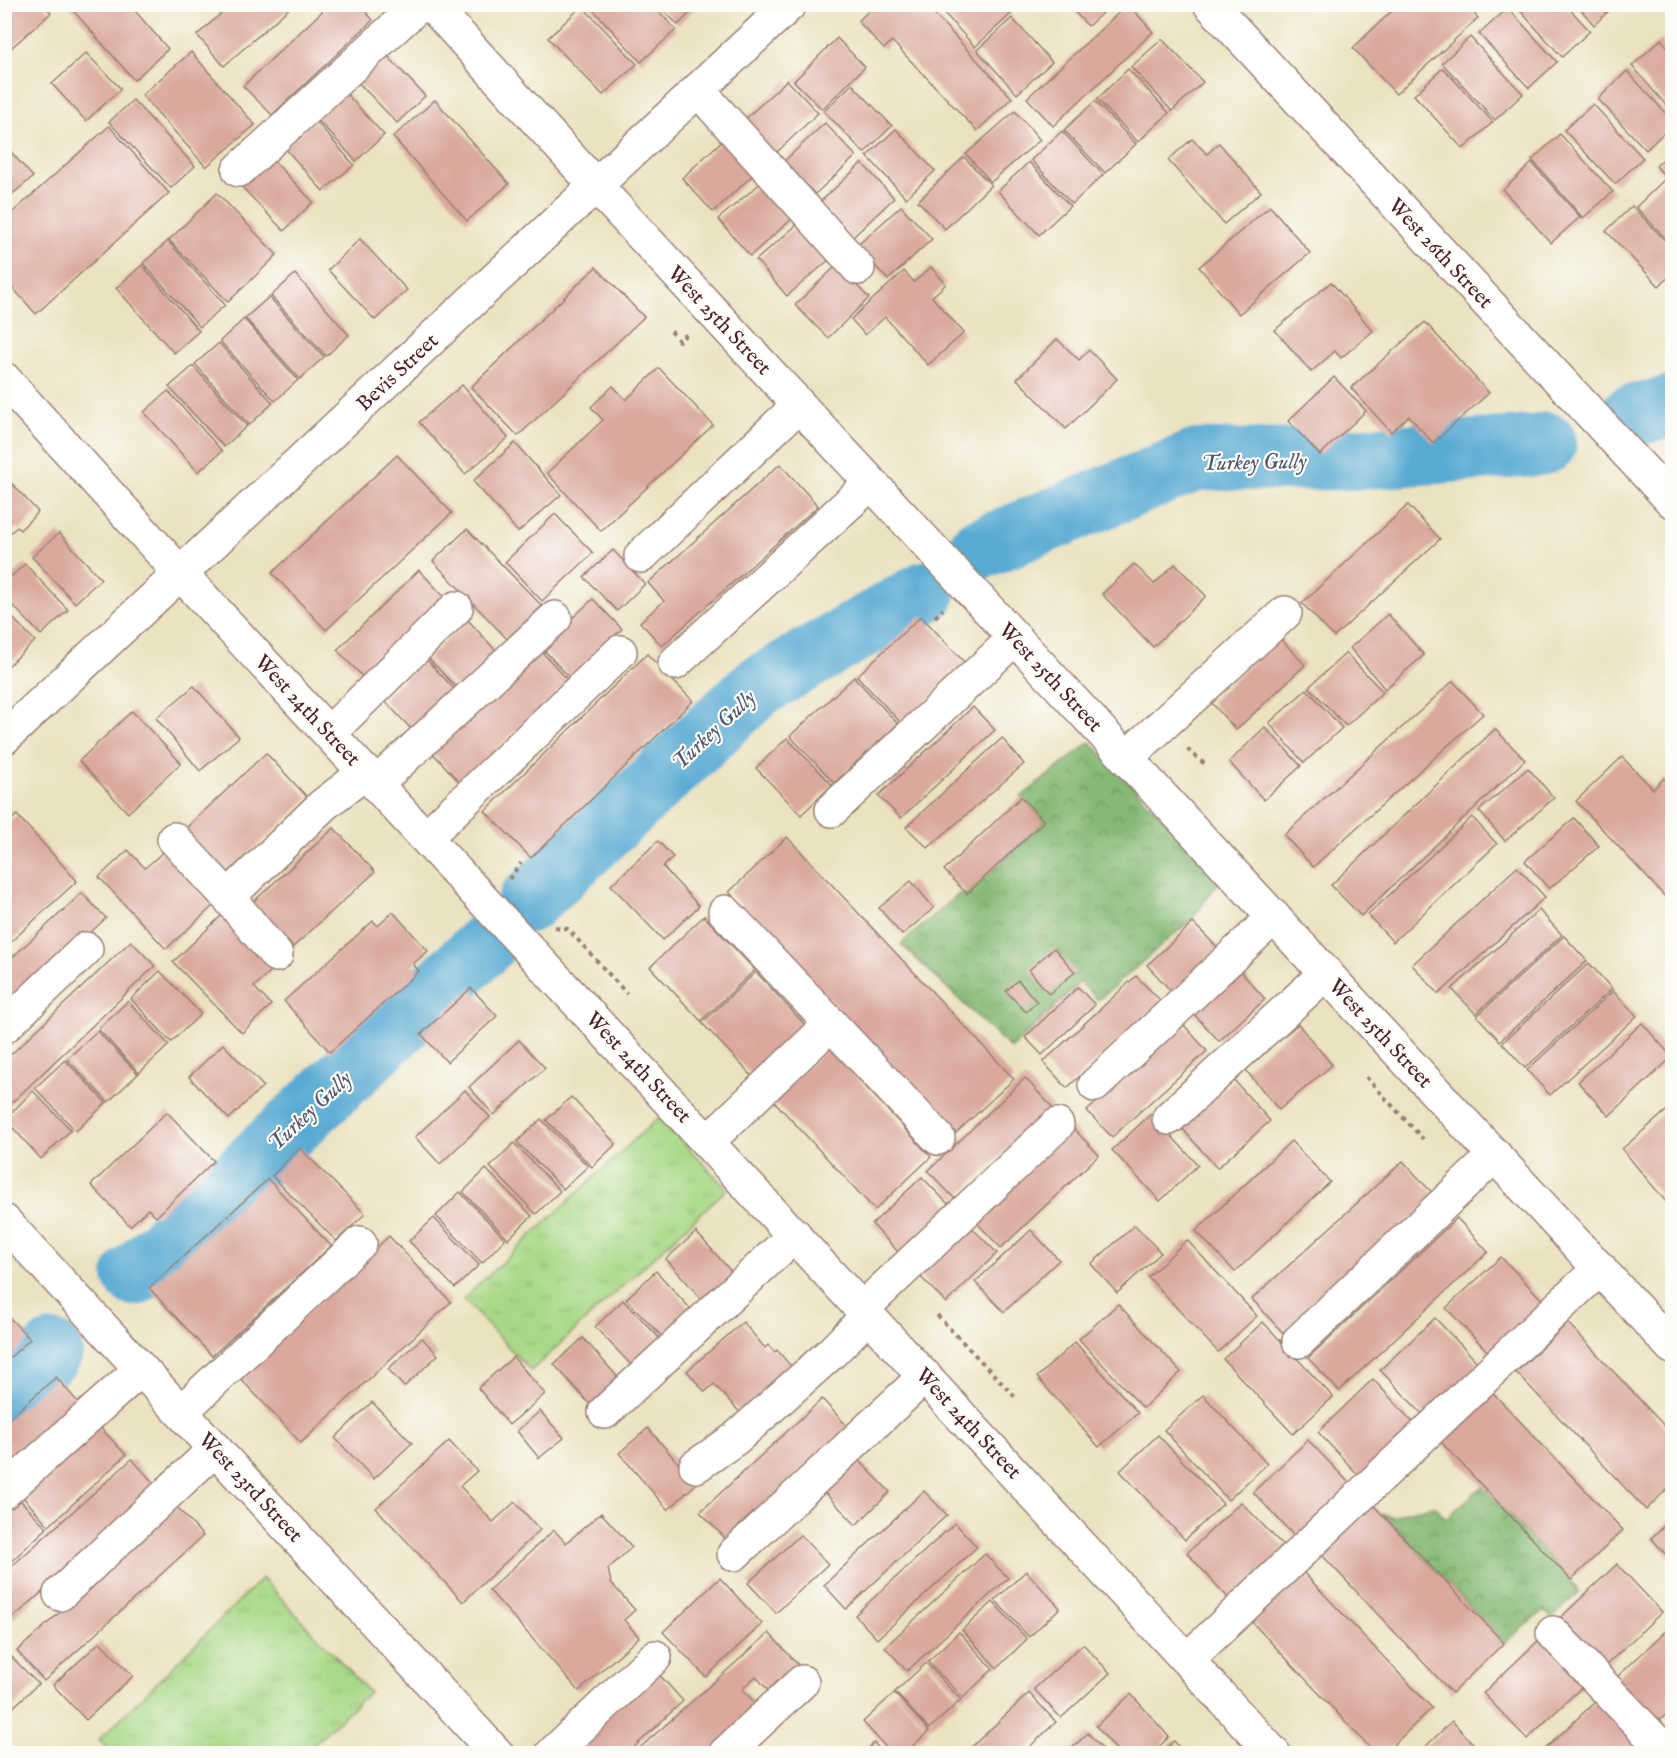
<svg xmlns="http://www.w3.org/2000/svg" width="1677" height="1758" viewBox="0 0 1677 1758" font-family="'IM FELL English',serif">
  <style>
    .grass { fill: url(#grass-tufts); stroke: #7a7c5a; stroke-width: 1.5 }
    .forest { fill: url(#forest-crowns); stroke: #686c50; stroke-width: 1.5 }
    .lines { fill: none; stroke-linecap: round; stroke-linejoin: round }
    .river { stroke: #58aad3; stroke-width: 62 }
    .building { fill: #daa89d }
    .minor-casing { stroke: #9a8076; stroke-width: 36 }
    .path { stroke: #9a8076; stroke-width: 4; stroke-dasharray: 4.5 4.5; stroke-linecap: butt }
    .minor { stroke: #fff; stroke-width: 33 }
    .labels { text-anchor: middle; stroke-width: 4.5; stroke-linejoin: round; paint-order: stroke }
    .street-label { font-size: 21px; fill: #4a1f2b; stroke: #fdfcf7 }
    .water-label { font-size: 22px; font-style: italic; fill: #50576e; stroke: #fdfcf7 }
  </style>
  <defs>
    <pattern id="grass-tufts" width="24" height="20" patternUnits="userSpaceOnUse" patternTransform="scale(1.5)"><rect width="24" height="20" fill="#a9d988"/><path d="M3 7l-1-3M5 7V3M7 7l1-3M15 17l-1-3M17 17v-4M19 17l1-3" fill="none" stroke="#93ba76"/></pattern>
    <pattern id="forest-crowns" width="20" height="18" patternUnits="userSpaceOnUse" patternTransform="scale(1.5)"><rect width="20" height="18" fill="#86b974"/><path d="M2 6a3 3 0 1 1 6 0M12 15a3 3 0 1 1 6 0" fill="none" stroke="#70965f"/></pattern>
  </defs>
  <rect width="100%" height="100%" fill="#fdfcf7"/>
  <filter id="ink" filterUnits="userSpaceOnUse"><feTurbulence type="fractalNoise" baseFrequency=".0167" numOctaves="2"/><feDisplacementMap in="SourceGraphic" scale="12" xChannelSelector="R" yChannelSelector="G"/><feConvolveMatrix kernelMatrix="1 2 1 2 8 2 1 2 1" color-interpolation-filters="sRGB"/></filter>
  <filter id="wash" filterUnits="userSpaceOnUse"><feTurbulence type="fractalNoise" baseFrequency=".008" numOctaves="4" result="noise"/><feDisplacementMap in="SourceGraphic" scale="24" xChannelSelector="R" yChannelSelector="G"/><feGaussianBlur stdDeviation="1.35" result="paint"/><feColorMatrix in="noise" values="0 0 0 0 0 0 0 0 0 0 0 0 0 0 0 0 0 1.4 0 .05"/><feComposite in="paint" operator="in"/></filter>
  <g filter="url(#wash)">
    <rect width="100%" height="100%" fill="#ebe2c0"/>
    <g class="grass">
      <polygon points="659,1117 727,1189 531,1371 463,1299"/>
      <polygon points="262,1578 369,1692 304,1753 111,1753 99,1740"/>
    </g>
    <g class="forest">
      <polygon points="1090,742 1221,879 1193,918 1098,1000 1080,982 1011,1049 901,944 959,894 967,894 1044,821 1021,797"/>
      <polygon points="1483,1486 1571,1580 1579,1593 1551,1618 1544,1610 1504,1643 1382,1514 1394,1517 1405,1512 1435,1506 1446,1518"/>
    </g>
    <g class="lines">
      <g class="river">
        <polyline points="1630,416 1672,406"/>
        <polyline points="979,549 1197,460 1351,459 1534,446 1546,443"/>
        <polyline points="528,902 758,687 925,592"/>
        <polyline points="134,1275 485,945"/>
        <polyline points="4,1397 52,1352"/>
      </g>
    </g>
    <g id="blocks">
      <g class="building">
        <polygon points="4,4 43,4 51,13 4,54"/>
        <polygon points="75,4 129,4 168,49 134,80 71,8"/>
        <polygon points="232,4 294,4 224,66 197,35"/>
        <polygon points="330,4 358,4 373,20 272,115 243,86"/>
        <polygon points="588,4 652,4 676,30 641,62"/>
        <polygon points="658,4 699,4 678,25"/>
        <polygon points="876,4 925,4 1012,98 977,131 892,41 884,49 858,21"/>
        <polygon points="936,4 1004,4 1012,13 975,47"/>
        <polygon points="1128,4 1153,32 1053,126 1027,98"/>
        <polygon points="1402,4 1465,4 1478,18 1396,94 1353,48 1394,9 1397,9"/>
        <polygon points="1514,4 1565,4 1590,31 1562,57"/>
        <polygon points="1576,4 1616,4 1594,25"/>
        <polygon points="1068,5 1111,5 1088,26"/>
        <polygon points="582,6 637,64 603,95 548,38"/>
        <polygon points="1508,8 1557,62 1529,88 1479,34"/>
        <polygon points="1012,18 1052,62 1017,94 977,50"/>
        <polygon points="1470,37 1523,94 1495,120 1442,63"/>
        <polygon points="837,38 865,67 822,109 794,81"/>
        <polygon points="1162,39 1203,82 1172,111 1131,67"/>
        <polygon points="1661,39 1672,52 1672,112 1632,66"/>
        <polygon points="191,52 255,125 206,167 142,95"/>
        <polygon points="86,53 121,89 86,121 52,84"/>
        <polygon points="385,53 425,96 397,123 356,80"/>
        <polygon points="1443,68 1493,122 1463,149 1414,95"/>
        <polygon points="1128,69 1169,113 1138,142 1097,99"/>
        <polygon points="1627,71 1672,120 1672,125 1646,150 1598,99"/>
        <polygon points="787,80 818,113 774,155 743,121"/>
        <polygon points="852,84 892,126 864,153 824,111"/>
        <polygon points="345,92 384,135 356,161 316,118"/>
        <polygon points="133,100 195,166 171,188 109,122"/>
        <polygon points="435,100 509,184 467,221 393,137"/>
        <polygon points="1095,101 1136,144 1105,173 1064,130"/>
        <polygon points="1593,104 1643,158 1615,184 1564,130"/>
        <polygon points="1015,111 1040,140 991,182 966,154"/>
        <polygon points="315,120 354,165 323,191 284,147"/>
        <polygon points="825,123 856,156 813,196 782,163"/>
        <polygon points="109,126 169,193 36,314 4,278 4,220"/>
        <polygon points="896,129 935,171 906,198 867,156"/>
        <polygon points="1062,131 1103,175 1072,204 1031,160"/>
        <polygon points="1560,134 1613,192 1583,218 1532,160"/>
        <polygon points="724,139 755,173 713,212 682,178"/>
        <polygon points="1192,139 1207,154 1219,143 1261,192 1224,224 1168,160"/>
        <polygon points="4,144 33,177 4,201"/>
        <polygon points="1672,151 1672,184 1656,166"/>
        <polygon points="964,157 991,185 945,229 918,201"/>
        <polygon points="271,158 313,202 284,231 241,186"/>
        <polygon points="1029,162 1070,206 1039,235 998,191"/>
        <polygon points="862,163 894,198 851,239 818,204"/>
        <polygon points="1532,163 1580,217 1551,243 1503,190"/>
        <polygon points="1665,179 1672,187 1672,245 1636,207"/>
        <polygon points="762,182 793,218 750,256 718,219"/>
        <polygon points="217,193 277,255 228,302 169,240"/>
        <polygon points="901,206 932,239 888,280 857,246"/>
        <polygon points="1270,206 1310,253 1239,314 1199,267"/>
        <polygon points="1632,206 1672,248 1672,274 1659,286 1606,231"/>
        <polygon points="799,223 830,259 787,296 756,260"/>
        <polygon points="360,239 407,290 375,320 328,270"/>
        <polygon points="168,241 225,305 200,327 143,263"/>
        <polygon points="142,265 199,331 174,353 116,288"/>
        <polygon points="837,265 869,298 828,338 795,305"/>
        <polygon points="596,267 644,317 518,436 471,387"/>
        <polygon points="931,267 946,284 932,297 964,333 928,365 885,317 865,335 851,319 904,271 914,282"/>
        <polygon points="295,274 349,335 326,356 271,296"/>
        <polygon points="1331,282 1373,331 1341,358 1335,351 1311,372 1275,330"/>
        <polygon points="269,297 324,357 300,379 245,318"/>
        <polygon points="244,319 298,380 275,401 220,341"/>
        <polygon points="1425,322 1489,393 1433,443 1409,416 1391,432 1351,388"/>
        <polygon points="1057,339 1079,360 1089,350 1117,379 1066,429 1017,379"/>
        <polygon points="219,343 273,403 249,425 195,364"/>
        <polygon points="193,366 247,426 224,447 169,387"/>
        <polygon points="659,368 713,425 601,531 547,473 603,420 591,407 613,386 626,400"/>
        <polygon points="1334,377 1366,411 1320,455 1288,421"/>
        <polygon points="462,385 508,438 465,474 419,422"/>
        <polygon points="168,391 222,451 198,472 144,412"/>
        <polygon points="515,443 561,495 518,532 473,481"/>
        <polygon points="397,455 452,513 326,630 272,573"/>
        <polygon points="780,464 818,506 662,646 640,622 664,601 648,583"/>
        <polygon points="4,475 38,512 20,530 17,527 10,533 4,528"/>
        <polygon points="1408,505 1440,539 1334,637 1302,603"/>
        <polygon points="555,514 593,553 542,601 505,562"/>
        <polygon points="467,529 542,606 507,639 433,561"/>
        <polygon points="59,533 101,579 75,603 32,557"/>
        <polygon points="613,550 645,584 617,611 584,577"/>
        <polygon points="25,564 68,610 41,635 4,596 4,583"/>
        <polygon points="1134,564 1154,584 1175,564 1206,596 1153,647 1102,594"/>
        <polygon points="419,570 449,602 366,680 337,650"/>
        <polygon points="593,599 622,629 570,678 541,647"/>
        <polygon points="4,609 35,641 8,666 4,662"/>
        <polygon points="1388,614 1424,655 1385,689 1350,648"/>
        <polygon points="921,616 966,664 902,724 857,676"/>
        <polygon points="468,620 498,653 459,690 428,658"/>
        <polygon points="1279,637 1305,665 1236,730 1211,702"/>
        <polygon points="539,649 569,681 460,783 431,751"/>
        <polygon points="1346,653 1383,692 1346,726 1309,687"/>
        <polygon points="647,654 693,701 531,858 485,811"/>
        <polygon points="426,659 457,692 414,732 383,699"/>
        <polygon points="854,677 898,724 834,783 790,736"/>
        <polygon points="1453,681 1483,714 1313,867 1284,835"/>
        <polygon points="194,686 239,737 200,771 156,718"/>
        <polygon points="1307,689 1342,728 1304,763 1269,723"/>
        <polygon points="973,707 995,730 901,818 878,796"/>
        <polygon points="132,711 181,763 128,813 79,761"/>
        <polygon points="1265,727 1301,766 1264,800 1229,762"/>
        <polygon points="1495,729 1525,760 1361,916 1331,885"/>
        <polygon points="787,738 832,785 801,815 756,768"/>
        <polygon points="1002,738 1024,764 928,848 906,827"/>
        <polygon points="266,753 308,798 226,875 184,830"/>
        <polygon points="1622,757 1653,789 1664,778 1672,787 1672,904 1576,801"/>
        <polygon points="1528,768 1554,798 1505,841 1479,811"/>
        <polygon points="1021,797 1044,821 967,894 944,870"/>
        <polygon points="17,815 77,881 4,948 4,826"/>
        <polygon points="1472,817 1497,844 1393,942 1368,915"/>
        <polygon points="1574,818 1599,846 1549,889 1525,861"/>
        <polygon points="334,828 375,872 293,947 252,903"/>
        <polygon points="787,837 1014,1079 956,1133 729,892"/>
        <polygon points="658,841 673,857 663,867 699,906 663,940 611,885"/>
        <polygon points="128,850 145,868 163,852 213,906 166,949 99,877"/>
        <polygon points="1517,867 1545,897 1439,994 1412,965"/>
        <polygon points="911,881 934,908 902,935 879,908"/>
        <polygon points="82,893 106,918 4,1012 4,965"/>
        <polygon points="1539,910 1562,935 1476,1014 1452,989"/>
        <polygon points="393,912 428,951 413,964 419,971 330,1052 284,1001 373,921 378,926"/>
        <polygon points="221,916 272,970 254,987 271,1005 242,1033 173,962"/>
        <polygon points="704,916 755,970 701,1021 650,967"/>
        <polygon points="1193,923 1218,948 1172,992 1147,965"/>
        <polygon points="1564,936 1587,961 1500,1041 1477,1016"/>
        <polygon points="131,941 155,966 4,1110 4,1061"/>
        <polygon points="1054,948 1075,972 1049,994 1029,970"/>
        <polygon points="1589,963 1612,989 1525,1068 1502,1043"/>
        <polygon points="160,971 201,1014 171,1042 131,999"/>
        <polygon points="756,972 806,1026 753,1077 702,1023"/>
        <polygon points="1241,972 1265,999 1219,1041 1194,1014"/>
        <polygon points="1136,976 1161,1001 1067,1088 1043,1062"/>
        <polygon points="1018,980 1037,1002 1026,1012 1006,991"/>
        <polygon points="1078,987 1095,1005 1042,1055 1025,1037"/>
        <polygon points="471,988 497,1016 447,1062 421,1034"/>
        <polygon points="1613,991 1637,1016 1550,1095 1527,1070"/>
        <polygon points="128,1001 169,1045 139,1073 98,1029"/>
        <polygon points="1182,1023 1207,1051 1112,1137 1087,1111"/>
        <polygon points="1642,1023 1672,1057 1609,1116 1578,1082"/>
        <polygon points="1298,1024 1332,1065 1279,1110 1245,1069"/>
        <polygon points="97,1031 138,1074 108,1102 67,1059"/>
        <polygon points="519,1040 545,1068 494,1115 469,1087"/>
        <polygon points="223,1044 263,1086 229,1119 189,1077"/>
        <polygon points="829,1047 931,1157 875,1210 773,1100"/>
        <polygon points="65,1060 106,1103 76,1131 35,1088"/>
        <polygon points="1025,1078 1052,1107 955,1199 928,1171"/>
        <polygon points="1234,1080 1270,1121 1217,1168 1181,1127"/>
        <polygon points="465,1090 490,1117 440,1164 415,1137"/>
        <polygon points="33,1091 71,1130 41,1159 5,1119"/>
        <polygon points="571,1097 616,1144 592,1167 546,1120"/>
        <polygon points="1672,1106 1672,1209 1622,1149"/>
        <polygon points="167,1112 214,1161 156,1217 148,1209 130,1226 91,1185"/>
        <polygon points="1151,1114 1198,1165 1160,1201 1112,1150"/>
        <polygon points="541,1119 588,1166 563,1189 517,1142"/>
        <polygon points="1072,1127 1099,1155 1001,1248 974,1220"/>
        <polygon points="1291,1141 1330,1182 1235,1272 1196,1231"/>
        <polygon points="514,1143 560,1191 536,1214 490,1167"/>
        <polygon points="300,1148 365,1214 336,1241 272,1176"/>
        <polygon points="1403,1161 1435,1196 1284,1334 1252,1299"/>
        <polygon points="486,1169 532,1216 508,1239 463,1192"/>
        <polygon points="922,1177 950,1206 900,1254 872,1224"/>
        <polygon points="268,1179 331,1246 212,1356 149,1288"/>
        <polygon points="460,1192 505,1239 482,1263 436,1216"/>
        <polygon points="434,1218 479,1265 455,1288 409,1241"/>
        <polygon points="1457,1218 1488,1252 1339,1391 1308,1358"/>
        <polygon points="968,1224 997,1253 946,1303 917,1273"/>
        <polygon points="1135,1225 1161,1253 1117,1293 1091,1264"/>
        <polygon points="1031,1230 1059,1260 1004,1312 975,1282"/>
        <polygon points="696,1232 738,1279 708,1306 666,1259"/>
        <polygon points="389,1236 451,1302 301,1443 239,1377"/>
        <polygon points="1187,1240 1257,1316 1218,1352 1148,1277"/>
        <polygon points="1501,1257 1547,1305 1492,1356 1446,1308"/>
        <polygon points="656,1271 697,1316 668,1343 626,1299"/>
        <polygon points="623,1300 666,1345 638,1372 595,1327"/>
        <polygon points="1118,1304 1181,1372 1143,1408 1079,1339"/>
        <polygon points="4,1312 30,1339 4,1363"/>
        <polygon points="1435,1318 1481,1366 1426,1418 1380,1370"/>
        <polygon points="743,1322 765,1348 768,1345 775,1352 777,1350 796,1372 744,1417 714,1384 705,1392 687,1371"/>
        <polygon points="1263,1322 1333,1397 1293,1434 1223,1359"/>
        <polygon points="1568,1323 1672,1434 1672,1484 1646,1510 1516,1372"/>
        <polygon points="422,1338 438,1355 404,1387 388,1369"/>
        <polygon points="583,1338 623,1383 594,1409 554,1364"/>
        <polygon points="1075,1342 1138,1413 1099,1447 1037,1377"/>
        <polygon points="513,1357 545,1394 509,1425 478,1388"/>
        <polygon points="56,1377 83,1408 4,1477 4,1423"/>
        <polygon points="1373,1379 1418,1428 1363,1480 1318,1432"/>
        <polygon points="1493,1393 1623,1530 1571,1580 1441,1442"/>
        <polygon points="1203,1395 1267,1464 1228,1500 1164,1430"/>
        <polygon points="822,1399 848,1427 726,1539 700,1512"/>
        <polygon points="372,1402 412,1443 374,1479 335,1438"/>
        <polygon points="540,1411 564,1438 539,1458 517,1431"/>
        <polygon points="99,1426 126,1455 49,1526 22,1496"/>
        <polygon points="648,1428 696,1484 668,1510 619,1453"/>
        <polygon points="1158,1435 1223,1504 1185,1540 1120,1471"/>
        <polygon points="1308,1440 1354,1488 1298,1540 1253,1492"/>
        <polygon points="449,1441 477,1471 460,1486 493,1522 515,1502 540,1530 463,1602 376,1508"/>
        <polygon points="856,1457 890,1492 856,1525 822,1490"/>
        <polygon points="132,1459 158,1488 4,1626 4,1573"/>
        <polygon points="924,1491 947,1515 846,1609 824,1585"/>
        <polygon points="19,1499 47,1528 4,1568 4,1513"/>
        <polygon points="1241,1502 1287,1550 1232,1602 1187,1553"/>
        <polygon points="1374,1506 1504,1643 1452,1693 1322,1555"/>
        <polygon points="177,1507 203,1536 44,1681 17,1651"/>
        <polygon points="601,1513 632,1547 608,1569 611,1583 635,1610 624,1620 639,1637 579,1691 489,1590 554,1530 566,1543"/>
        <polygon points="1672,1518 1672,1561 1651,1538"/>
        <polygon points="955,1523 977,1547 877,1639 855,1615"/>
        <polygon points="800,1535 828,1564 776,1613 748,1583"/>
        <polygon points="985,1554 1008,1578 907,1671 885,1647"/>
        <polygon points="1617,1564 1662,1612 1604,1667 1559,1619"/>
        <polygon points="1026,1571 1060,1608 1029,1637 995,1600"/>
        <polygon points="1302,1571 1432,1708 1384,1754 1376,1754 1250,1620"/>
        <polygon points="720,1578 762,1624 706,1677 663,1632"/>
        <polygon points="993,1602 1027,1639 997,1668 962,1630"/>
        <polygon points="1672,1625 1672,1709 1657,1723 1615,1679"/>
        <polygon points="959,1632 993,1669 963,1698 928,1661"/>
        <polygon points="769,1633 801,1668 771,1694 756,1676 742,1689 759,1707 710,1754 633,1754"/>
        <polygon points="1541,1638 1585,1684 1527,1739 1483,1693"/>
        <polygon points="100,1642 133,1676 86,1720 53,1685"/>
        <polygon points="1083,1644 1110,1673 1061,1718 1034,1689"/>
        <polygon points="9,1654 38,1684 4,1716 4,1658"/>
        <polygon points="926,1663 961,1700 929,1729 895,1692"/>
        <polygon points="656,1671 683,1701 627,1754 579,1754 574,1748"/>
        <polygon points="894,1693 929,1731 904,1754 892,1754 863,1722"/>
        <polygon points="1029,1693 1056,1722 1022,1754 964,1754"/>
        <polygon points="1131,1694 1169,1737 1151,1754 1120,1754 1096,1726"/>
        <polygon points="1598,1699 1638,1742 1626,1754 1540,1754"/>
        <polygon points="1452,1721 1483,1754 1418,1754"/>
        <polygon points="1088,1733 1107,1754 1066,1754"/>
        <polygon points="1174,1741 1185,1754 1160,1754"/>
        <polygon points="874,1743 884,1754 862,1754"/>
      </g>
    </g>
  </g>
  <g filter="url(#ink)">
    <use href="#blocks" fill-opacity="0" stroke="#9a8076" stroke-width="1.5"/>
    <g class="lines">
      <defs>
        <g id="minor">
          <polyline points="431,4 596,186 1672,1347"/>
          <polyline points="1210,4 1672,501"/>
          <polyline points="698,90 858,268"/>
          <polyline points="239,170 420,4"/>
          <polyline points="4,379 180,573 1274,1754"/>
          <polyline points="641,556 799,405"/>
          <polyline points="675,663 871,483"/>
          <polyline points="329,733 456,608"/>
          <polyline points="4,738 790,4"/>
          <polyline points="1126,758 1285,613"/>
          <polyline points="376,784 555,618"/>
          <polyline points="832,810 1015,638"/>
          <polyline points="426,837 620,652"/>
          <polyline points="174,839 228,897"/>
          <polyline points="276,955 228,897 323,805 366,772"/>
          <polyline points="831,1024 938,1138"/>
          <polyline points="4,1027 86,949"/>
          <polyline points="1095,1085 1274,917"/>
          <polyline points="1169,1118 1326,973"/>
          <polyline points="708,1141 831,1024 725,912"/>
          <polyline points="4,1221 497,1754"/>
          <polyline points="863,1308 1057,1125"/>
          <polyline points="1299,1341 1495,1155"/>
          <polyline points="181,1412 360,1243"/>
          <polyline points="605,1412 795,1235"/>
          <polyline points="696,1466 735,1439 830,1354 869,1315"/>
          <polyline points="4,1492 141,1369"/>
          <polyline points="734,1554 925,1376"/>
          <polyline points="60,1594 215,1449"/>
          <polyline points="1553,1633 1668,1754"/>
          <polyline points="1188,1659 1600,1268"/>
          <polyline points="552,1754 655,1657"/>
          <polyline points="725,1754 802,1682"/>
        </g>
      </defs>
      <use href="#minor" class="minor-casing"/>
      <g class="path">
        <polyline points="671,331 679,341 687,334"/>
        <polyline points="935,617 943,609"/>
        <polyline points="1187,749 1207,766"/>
        <polyline points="509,879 521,863"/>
        <polyline points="555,927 568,929 627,994"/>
        <polyline points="1366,1077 1423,1139"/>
        <polyline points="937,1315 1015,1397"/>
      </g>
      <use href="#minor" class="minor"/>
    </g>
  </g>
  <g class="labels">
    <g class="street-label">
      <text transform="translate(1441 253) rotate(47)" y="7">West 26th Street</text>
      <text transform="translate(720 320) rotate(47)" y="7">West 25th Street</text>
      <text transform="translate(397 372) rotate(-43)" y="7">Bevis Street</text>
      <text transform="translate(1051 677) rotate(47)" y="7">West 25th Street</text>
      <text transform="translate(308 710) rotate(47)" y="7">West 24th Street</text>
      <text transform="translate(1381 1033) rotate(47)" y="7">West 25th Street</text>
      <text transform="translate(639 1067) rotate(47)" y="7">West 24th Street</text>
      <text transform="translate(969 1423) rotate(47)" y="7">West 24th Street</text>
      <text transform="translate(251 1487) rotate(47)" y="7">West 23rd Street</text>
    </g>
    <g class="water-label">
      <text transform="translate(1254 461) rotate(-1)" y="8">Turkey Gully</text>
      <text transform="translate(713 729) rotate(-43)" y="8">Turkey Gully</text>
      <text transform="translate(309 1110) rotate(-43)" y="8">Turkey Gully</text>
    </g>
  </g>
  <rect width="1677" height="1758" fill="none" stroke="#fdfcf7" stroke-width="24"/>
</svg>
